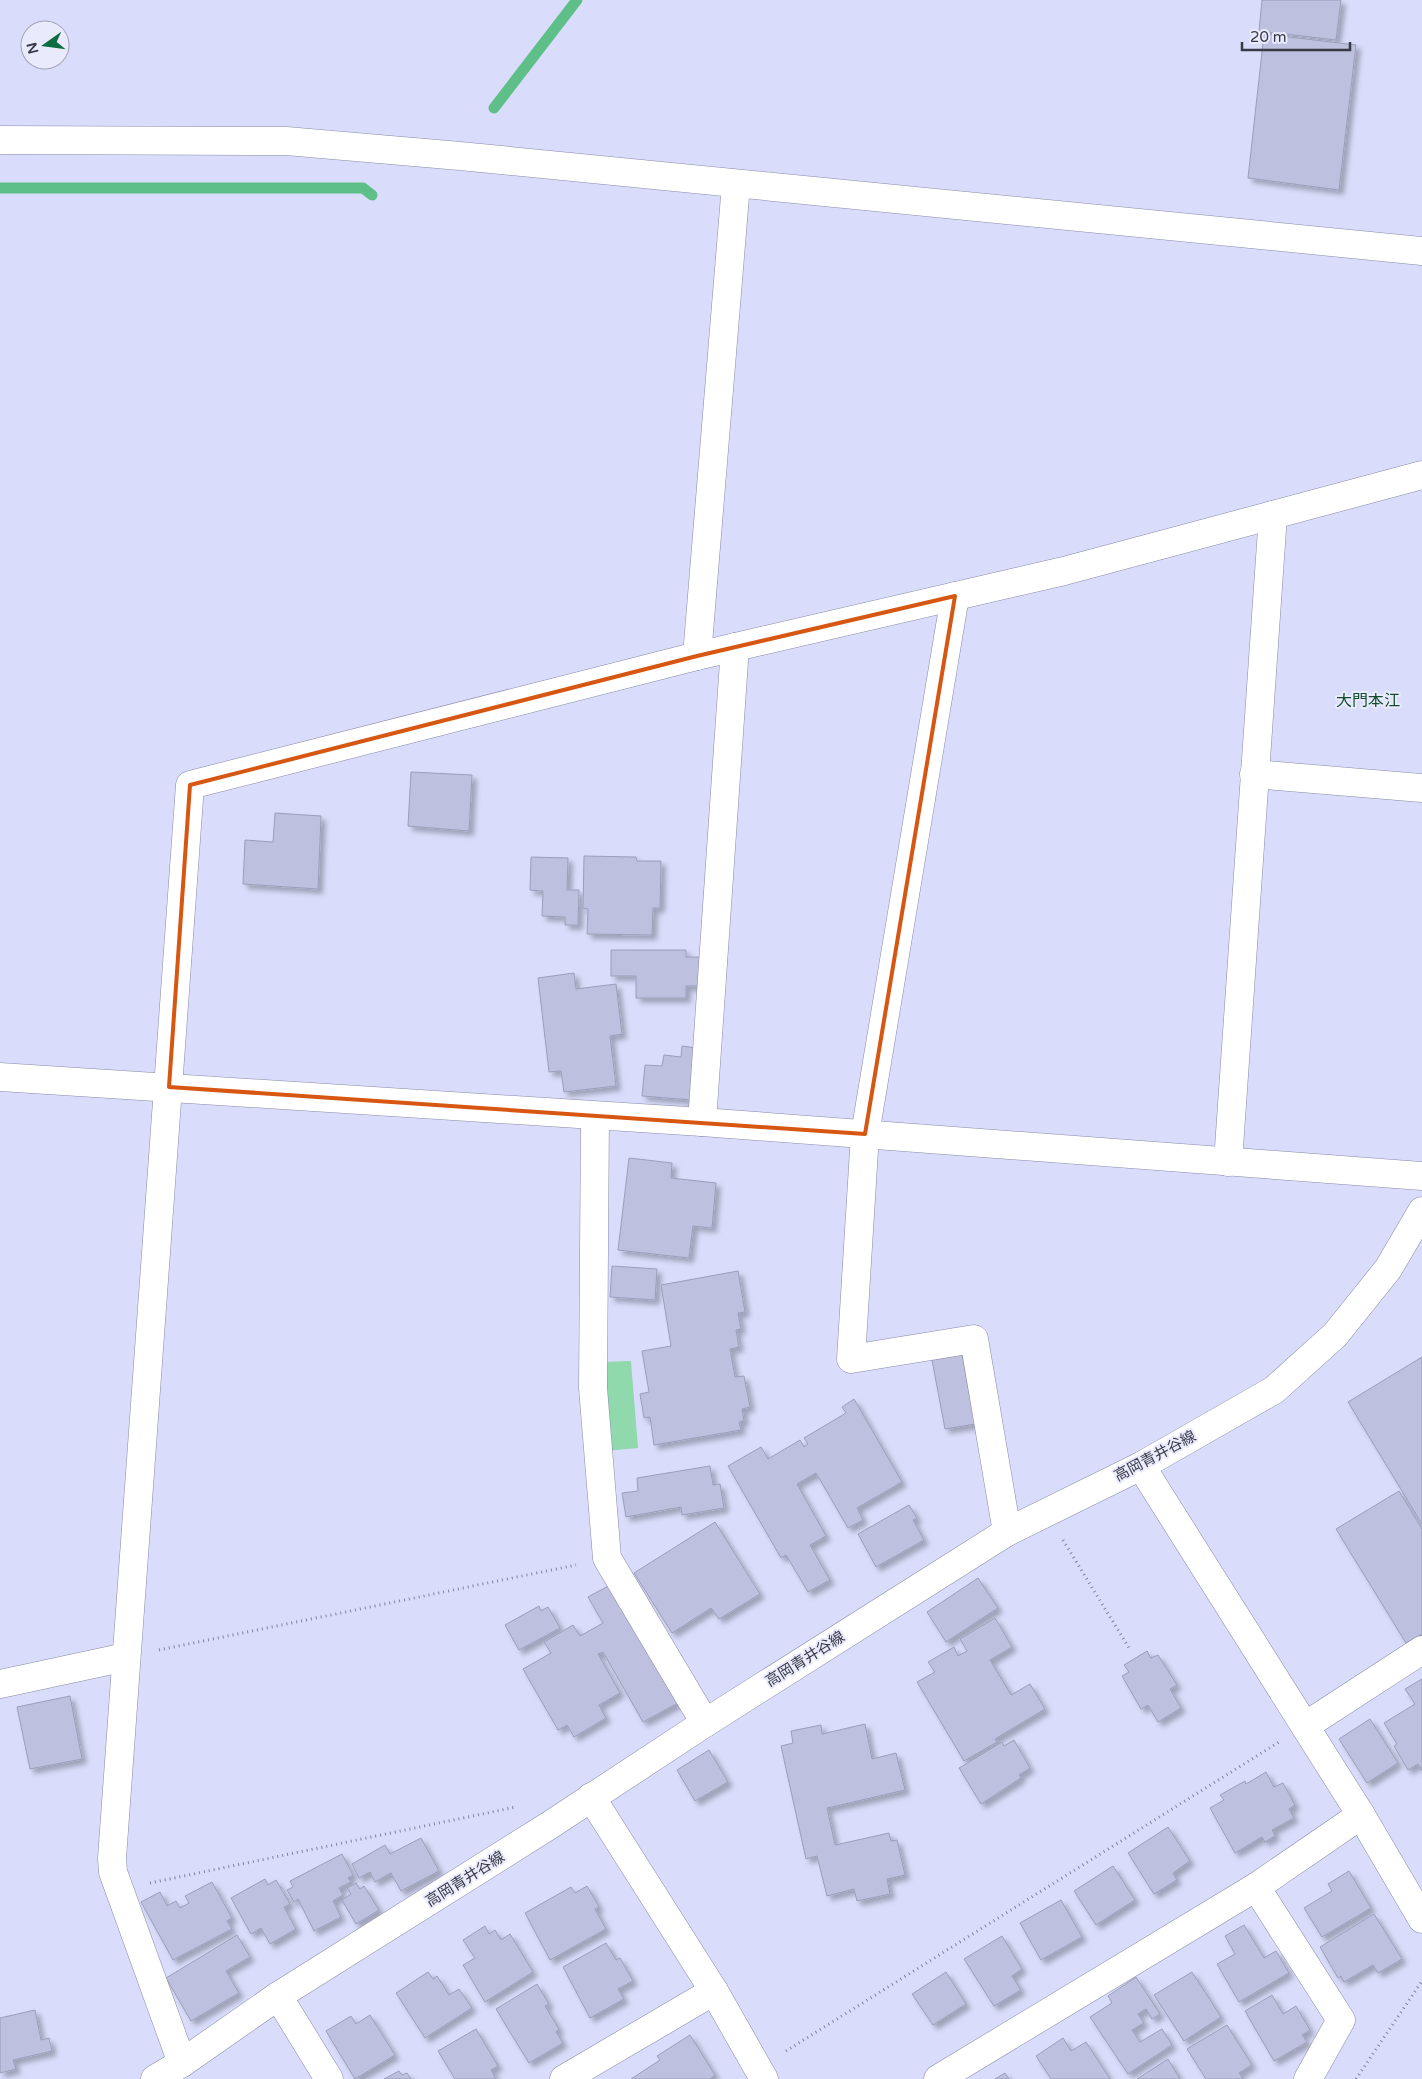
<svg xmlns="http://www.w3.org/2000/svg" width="1422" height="2079" viewBox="0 0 1422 2079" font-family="'Varela Round','Noto Sans JP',sans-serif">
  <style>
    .green { fill: #90d9ac }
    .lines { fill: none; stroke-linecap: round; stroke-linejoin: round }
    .stream { stroke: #5ebf88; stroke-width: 11 }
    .building { fill: #bdc0de; stroke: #9b9eba; filter: url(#shadow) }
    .minor-casing { stroke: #878aa6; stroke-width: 29 }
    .tertiary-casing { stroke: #878aa6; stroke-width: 29 }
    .primary-casing { stroke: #878aa6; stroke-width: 29 }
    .path { stroke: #828499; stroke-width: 3; stroke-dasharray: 1 4; stroke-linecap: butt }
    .minor { stroke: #fff; stroke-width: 28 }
    .tertiary { stroke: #fff; stroke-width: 28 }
    .primary { stroke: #fff; stroke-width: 28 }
    .marked { fill: none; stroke: #d65612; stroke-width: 4; stroke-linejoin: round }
    .labels { text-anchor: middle; stroke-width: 4; stroke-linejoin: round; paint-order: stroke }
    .street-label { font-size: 15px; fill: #393a46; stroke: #e9ebfd }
    .neighbourhood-label { font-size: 16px; fill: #104c2e; stroke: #e9ebfd }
  </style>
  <defs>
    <filter id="shadow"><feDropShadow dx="4.5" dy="4.5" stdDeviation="2.5" flood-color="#0004"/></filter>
  </defs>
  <rect width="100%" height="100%" fill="#d9ddfb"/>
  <polygon class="green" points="631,1361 638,1448 605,1451 599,1362"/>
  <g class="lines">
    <g class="stream">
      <polyline points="494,108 577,0"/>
      <polyline points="0,188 363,188 372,195"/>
    </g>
  </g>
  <g class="building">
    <polygon points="1262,0 1341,0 1336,40 1259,31"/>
    <polygon points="1264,34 1356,45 1339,190 1248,178"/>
    <polygon points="411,772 472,775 469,831 408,826"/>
    <polygon points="275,813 321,816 318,889 243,884 245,840 273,842"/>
    <polygon points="584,856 636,857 637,861 661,861 660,908 653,908 652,935 587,934 588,909 583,908"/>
    <polygon points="531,857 568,858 567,890 579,890 578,925 565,925 565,917 542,916 543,891 530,890"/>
    <polygon points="611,950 686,950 686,957 700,957 700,986 686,986 686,998 636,998 636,976 611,976"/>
    <polygon points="574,973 576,989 616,984 622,1034 610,1036 616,1086 564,1092 561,1071 549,1072 538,978"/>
    <polygon points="682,1046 697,1048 692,1100 642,1096 645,1065 662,1066 664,1055 681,1057"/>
    <polygon points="629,1158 672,1163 671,1178 716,1183 712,1228 693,1226 689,1258 618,1250"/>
    <polygon points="612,1266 657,1269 655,1300 610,1297"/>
    <polygon points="738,1271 745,1312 738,1313 741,1329 736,1330 739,1347 730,1349 735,1377 744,1376 750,1407 742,1409 744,1421 739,1422 741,1430 654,1445 650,1417 644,1418 640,1394 649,1392 642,1351 671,1346 661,1285"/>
    <polygon points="962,1354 975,1424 945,1429 932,1360"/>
    <polygon points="1422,1357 1422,1524 1348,1402"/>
    <polygon points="854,1399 902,1482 857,1508 863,1520 848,1528 816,1473 797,1484 826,1536 810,1545 830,1580 808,1592 786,1555 781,1558 728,1466 761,1447 768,1459 800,1440 804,1447 808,1444 804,1438 846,1413 842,1407"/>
    <polygon points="710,1466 713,1485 720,1484 724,1508 682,1515 681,1507 626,1517 622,1493 638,1491 637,1478"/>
    <polygon points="1399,1491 1422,1529 1422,1634 1406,1643 1336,1529"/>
    <polygon points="909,1505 917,1518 913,1520 924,1540 876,1567 858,1534"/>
    <polygon points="715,1522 760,1594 719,1619 711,1608 672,1633 634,1573"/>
    <polygon points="978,1578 998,1608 946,1642 927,1612"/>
    <polygon points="610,1585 678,1703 643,1722 603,1652 598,1654 620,1693 599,1705 606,1718 574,1737 567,1725 558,1730 523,1669 551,1653 544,1642 573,1625 580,1636 603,1623 588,1597"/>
    <polygon points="539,1606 541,1611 548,1607 560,1628 519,1650 505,1625"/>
    <polygon points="995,1618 1012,1647 990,1660 1011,1695 1030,1684 1045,1709 995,1739 997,1742 964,1761 917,1682 935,1672 928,1662 954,1647 958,1656 967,1651 960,1639"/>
    <polygon points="1147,1651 1151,1658 1158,1655 1177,1685 1170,1689 1181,1708 1158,1722 1148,1705 1141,1709 1122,1676 1129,1672 1124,1665"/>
    <polygon points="1422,1679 1422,1770 1418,1764 1408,1770 1394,1746 1397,1744 1384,1723 1415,1704 1405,1689"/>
    <polygon points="70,1696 82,1759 30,1769 17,1707"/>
    <polygon points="1370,1719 1398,1763 1367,1783 1339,1739"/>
    <polygon points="865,1724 872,1759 896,1753 905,1790 827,1808 835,1845 889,1833 891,1841 897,1840 905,1875 887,1879 890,1894 857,1901 854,1889 827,1896 817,1856 806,1859 781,1746 793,1743 791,1731 821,1725 822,1734"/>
    <polygon points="1014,1740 1030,1768 1019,1775 1021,1778 981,1804 959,1768 1002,1742 1004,1746"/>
    <polygon points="709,1750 728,1782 695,1801 677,1770"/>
    <polygon points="1266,1772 1274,1787 1283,1783 1295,1805 1289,1809 1294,1818 1272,1830 1275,1836 1265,1842 1262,1837 1235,1853 1210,1808 1224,1800 1220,1795 1245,1781 1246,1784"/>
    <polygon points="1168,1827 1190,1861 1173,1873 1177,1880 1154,1894 1128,1853"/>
    <polygon points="421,1838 439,1871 401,1891 391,1873 375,1882 370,1872 359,1878 352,1864 385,1845 390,1854"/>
    <polygon points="342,1854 353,1875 348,1878 351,1882 339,1888 343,1895 333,1901 341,1917 314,1931 298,1899 294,1902 287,1890 293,1887 290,1881"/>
    <polygon points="1113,1866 1135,1900 1096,1925 1074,1891"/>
    <polygon points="1349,1871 1371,1908 1322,1937 1304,1908 1332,1891 1328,1884"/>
    <polygon points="265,1879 268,1885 276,1880 290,1904 284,1907 296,1929 270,1944 261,1928 251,1934 231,1898"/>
    <polygon points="212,1882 232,1918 227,1921 232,1929 173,1960 141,1902 160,1892 167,1906 176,1901 180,1908 189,1903 185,1896"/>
    <polygon points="356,1883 360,1889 364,1886 379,1910 356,1924 342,1900 351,1894 347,1888"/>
    <polygon points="587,1886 599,1907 595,1909 606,1929 550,1960 525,1913 571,1887 575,1893"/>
    <polygon points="1061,1900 1082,1937 1041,1960 1020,1923"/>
    <polygon points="1374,1914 1402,1959 1378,1973 1373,1965 1344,1982 1341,1976 1338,1978 1320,1947"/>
    <polygon points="1244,1925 1264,1958 1276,1951 1289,1973 1239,2002 1217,1964 1235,1954 1225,1936"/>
    <polygon points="485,1926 489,1934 495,1930 501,1940 510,1934 533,1972 485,2002 463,1965 475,1958 463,1940"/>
    <polygon points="237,1935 250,1957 226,1971 239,1993 191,2021 166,1978"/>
    <polygon points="1002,1936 1022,1969 1012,1976 1021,1990 994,2006 964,1959"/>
    <polygon points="606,1943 616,1960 620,1958 633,1981 618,1989 624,1999 590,2018 563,1967"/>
    <polygon points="428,1972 433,1979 437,1976 449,1995 459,1989 472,2008 425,2038 396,1993"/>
    <polygon points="946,1972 966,2004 933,2025 912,1994"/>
    <polygon points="1192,1972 1221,2017 1184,2041 1154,1995"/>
    <polygon points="1136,1977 1160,2014 1152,2019 1146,2009 1138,2014 1144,2023 1132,2030 1140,2042 1162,2029 1172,2045 1128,2074 1090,2017 1112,2003 1108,1996"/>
    <polygon points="537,1984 549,2004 545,2006 559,2029 556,2032 563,2043 529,2063 496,2009"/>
    <polygon points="1272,1995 1283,2014 1296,2006 1310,2030 1302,2035 1307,2042 1274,2061 1245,2011"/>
    <polygon points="35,2010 41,2040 49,2038 52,2051 13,2060 16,2069 0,2073 0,2018"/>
    <polygon points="370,2015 395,2055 355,2079 326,2031 351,2016 356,2024"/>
    <polygon points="1227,2025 1252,2065 1239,2073 1243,2079 1206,2079 1187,2049"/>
    <polygon points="476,2029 498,2066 491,2070 496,2079 455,2079 438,2051"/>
    <polygon points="690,2035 715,2075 710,2079 631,2079 660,2060 657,2056"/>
    <polygon points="1063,2038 1071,2051 1086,2042 1110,2079 1051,2079 1036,2056"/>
    <polygon points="1168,2059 1180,2079 1137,2079"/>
    <polygon points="399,2071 402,2075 407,2073 411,2079 384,2079"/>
    <polygon points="1005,2073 1009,2079 995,2079"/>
  </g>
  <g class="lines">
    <defs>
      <g id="minor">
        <polyline points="955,596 865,1134 851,1359 974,1339 1007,1532"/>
        <polyline points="697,656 736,184"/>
        <polyline points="1254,774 1422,788"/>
        <polyline points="0,1077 702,1122 1422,1176"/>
        <polyline points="595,1116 593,1388 607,1558 705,1723"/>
        <polyline points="702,1122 735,647"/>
        <polyline points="1228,1162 1273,515"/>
        <polyline points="1141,1466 1361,1815 1422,1919"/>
        <polyline points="0,1684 126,1657"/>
        <polyline points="1305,1726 1422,1650"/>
        <polyline points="1256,1887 1341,2020 1308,2079"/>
        <polyline points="278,1996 329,2079"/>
        <polyline points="182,2063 113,1872 112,1858 190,785 697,656 1064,571 1422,475"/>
        <polyline points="564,2079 714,1991"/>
        <polyline points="938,2079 1256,1887 1361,1815"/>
      </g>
      <g id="tertiary">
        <polyline points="0,140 286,141 460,156 1422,251"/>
        <polyline points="591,1797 714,1991 764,2079"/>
      </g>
      <polyline id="primary" points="155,2079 182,2063 278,1996 550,1825 705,1723 1007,1532 1141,1466 1274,1390 1335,1335 1388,1269 1422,1211"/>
    </defs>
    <use href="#minor" class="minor-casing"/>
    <use href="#tertiary" class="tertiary-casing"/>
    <use href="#primary" class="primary-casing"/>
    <g class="path">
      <polyline points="1063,1540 1129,1648"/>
      <polyline points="159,1650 576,1565"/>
      <polyline points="150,1883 516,1807"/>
      <polyline points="786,2051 1279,1742"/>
      <polyline points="1356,2079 1422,1981"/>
    </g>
    <use href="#minor" class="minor"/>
    <use href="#tertiary" class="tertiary"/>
    <use href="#primary" class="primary"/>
  </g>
  <path class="marked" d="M955 596 865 1134 169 1087 190 785 697 656Z"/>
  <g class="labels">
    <g class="street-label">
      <text transform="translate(1155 1456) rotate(-28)" y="5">高岡青井谷線</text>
      <text transform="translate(805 1659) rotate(-32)" y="5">高岡青井谷線</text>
      <text transform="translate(465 1879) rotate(-32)" y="5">高岡青井谷線</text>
    </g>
    <g class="neighbourhood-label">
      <text x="1368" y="706">大門本江</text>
    </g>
  </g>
  <g transform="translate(45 45) rotate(256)"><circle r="24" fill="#e9ebfd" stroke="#a3a4b4"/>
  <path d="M0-4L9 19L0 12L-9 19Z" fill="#0d6c40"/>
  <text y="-8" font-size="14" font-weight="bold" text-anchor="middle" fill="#393a46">N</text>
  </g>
  <path d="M1242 42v8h108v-8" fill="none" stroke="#393a46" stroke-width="2.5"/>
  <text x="1250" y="42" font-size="15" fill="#393a46" stroke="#e9ebfd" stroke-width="4" paint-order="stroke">20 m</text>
</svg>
